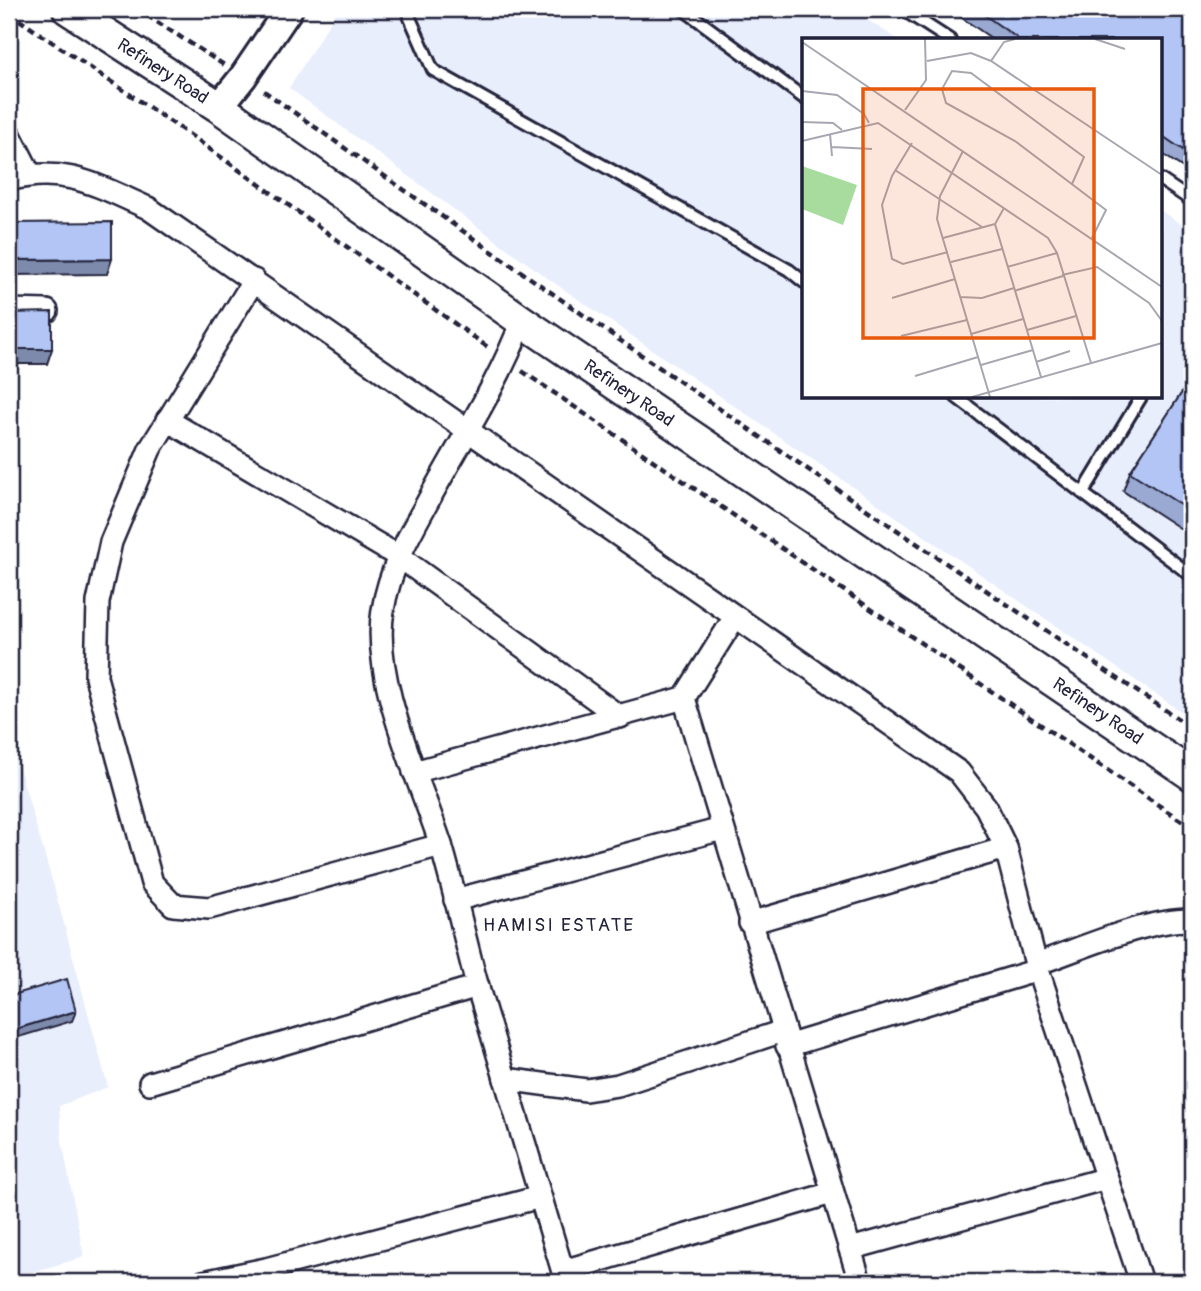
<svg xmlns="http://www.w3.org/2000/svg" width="1201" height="1291" viewBox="0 0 1201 1291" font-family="Pangolin,sans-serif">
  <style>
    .built { fill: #e8eefc }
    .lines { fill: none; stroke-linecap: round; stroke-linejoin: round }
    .service-casing { stroke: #22223b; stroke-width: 16 }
    .minor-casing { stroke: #22223b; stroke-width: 26 }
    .tertiary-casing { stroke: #22223b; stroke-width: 32 }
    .secondary-casing { stroke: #22223b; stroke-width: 35 }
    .path { stroke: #22223b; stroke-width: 4.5; stroke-dasharray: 7 5; stroke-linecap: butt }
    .service { stroke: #fff; stroke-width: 10 }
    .minor { stroke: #fff; stroke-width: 21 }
    .tertiary { stroke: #fff; stroke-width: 26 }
    .secondary { stroke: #fff; stroke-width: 30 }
    .wall { fill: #99a9d2; stroke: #22223b; stroke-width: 2 }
    .shaded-wall { fill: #7d8aab; stroke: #22223b; stroke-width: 2 }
    .building { fill: #b2c5f4; stroke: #22223b; stroke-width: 2 }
    .labels { text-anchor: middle; stroke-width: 7; stroke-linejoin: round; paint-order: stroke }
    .street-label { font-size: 18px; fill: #22223b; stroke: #fff }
    .neighbourhood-label { font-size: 19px; letter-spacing: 2px; fill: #22223b; stroke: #fff }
    .inset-road { fill: none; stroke: #a7a7b1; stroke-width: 2 }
    .view { fill: #e8590c; fill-opacity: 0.15; stroke: #e8590c; stroke-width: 3.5 }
    .inset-edge { fill: none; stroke: #22223b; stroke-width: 3.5 }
  </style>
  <rect width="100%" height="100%" fill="#fff"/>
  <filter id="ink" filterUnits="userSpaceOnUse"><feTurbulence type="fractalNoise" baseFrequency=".0143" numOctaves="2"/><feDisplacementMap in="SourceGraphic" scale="14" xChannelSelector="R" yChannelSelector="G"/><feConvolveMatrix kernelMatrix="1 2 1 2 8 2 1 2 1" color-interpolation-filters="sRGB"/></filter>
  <g filter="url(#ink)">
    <g class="built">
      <polygon points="338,9 850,9 899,40 804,40 804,397 1161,397 1161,211 1192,231 1192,719 550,280 289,88"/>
      <polygon points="9,733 54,887 108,1087 59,1106 62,1141 84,1257 9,1279"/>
    </g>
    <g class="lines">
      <defs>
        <g id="service">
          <polyline points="409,9 410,18 433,70 789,270 804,282"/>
          <polyline points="683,9 804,98"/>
          <polyline points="902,9 950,40"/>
          <polyline points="1161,180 1192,201"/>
          <polyline points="956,397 1192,576"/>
          <polyline points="1083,493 1141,397"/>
        </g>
        <g id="minor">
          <polyline points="9,133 30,174"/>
          <path d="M9 180C65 165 98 186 148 208L959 772 986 807 1006 848 1036 964 1141 1282"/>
          <polyline points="254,280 150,449 111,542 98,602 96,677 152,883 173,905 209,908 441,845"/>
          <polyline points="9,310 47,311"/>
          <path d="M522 321C498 385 459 443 427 503 408 537 389 571 383 610 371 680 419 777 441 845 455 892 465 941 478 988 507 1086 536 1184 566 1282"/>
          <polyline points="167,420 398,556 620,717"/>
          <polyline points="735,617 684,698 860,1282"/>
          <polyline points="414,772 684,698"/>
          <polyline points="455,900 722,829"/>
          <polyline points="750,923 1006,848"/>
          <path d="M1036 964C1080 949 1146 919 1192 920"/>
          <polyline points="787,1046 1038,970"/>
          <polyline points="505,1079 586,1090 618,1085 783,1031"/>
          <polyline points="150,1083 478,986"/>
          <polyline points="850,1249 1107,1178"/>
          <polyline points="563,1271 832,1193"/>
          <polyline points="203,1282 266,1269 540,1197"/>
        </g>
        <polyline id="tertiary" points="219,107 243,77 289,9"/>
        <polyline id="secondary" points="68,9 219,107 522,321 1192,775"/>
      </defs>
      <use href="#service" class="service-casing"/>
      <use href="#minor" class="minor-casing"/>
      <use href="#tertiary" class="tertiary-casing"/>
      <use href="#secondary" class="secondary-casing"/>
      <g class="path">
        <polyline points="137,9 224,65"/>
        <polyline points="9,13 190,135 489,348"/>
        <path d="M264 91C570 308 879 520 1192 728"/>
        <polyline points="522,371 1192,828"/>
      </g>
      <use href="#service" class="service"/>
      <use href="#minor" class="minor"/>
      <use href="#tertiary" class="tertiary"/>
      <use href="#secondary" class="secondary"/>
    </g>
    <g class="wall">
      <polygon points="949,9 1192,9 1192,174 1161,153 1161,40 994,40"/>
      <polygon points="1192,377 1192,536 1123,491 1130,472"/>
    </g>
    <g class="shaded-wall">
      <polygon points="112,259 107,274 9,275 9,260"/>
      <polygon points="9,349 52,349 47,364 9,364"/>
      <polygon points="13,853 10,863 9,863 9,854"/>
      <polygon points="76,1011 72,1021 9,1040 9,1031"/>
    </g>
    <g class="building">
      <polygon points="976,9 1192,9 1192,156 1161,135 1161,40 1020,40"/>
      <polygon points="112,222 112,259 9,260 9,223"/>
      <polygon points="52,312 52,349 9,349 9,313"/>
      <polygon points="1192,377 1192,512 1130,472"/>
      <polygon points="9,839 13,853 9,854"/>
      <polygon points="67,979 76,1011 9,1031 9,996"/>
    </g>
  </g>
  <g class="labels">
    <g class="street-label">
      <text transform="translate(163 71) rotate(33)" y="6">Refinery Road</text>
      <text transform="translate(629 393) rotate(34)" y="6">Refinery Road</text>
      <text transform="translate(1098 711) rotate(34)" y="6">Refinery Road</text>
    </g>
    <g class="neighbourhood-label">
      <text x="559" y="931">HAMISI ESTATE</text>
    </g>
  </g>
  <g transform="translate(802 38)">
    <rect width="360" height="360" fill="#fff"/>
    <path d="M0 128 55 147 41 187 0 171Z" fill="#a7dc9e"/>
    <path class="inset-road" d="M293 1 323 11M0 4 360 249M125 23 169 15 189 23 360 137M189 23 202 4 213 1M0 53 35 57 62 76 67 85M103 72 124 42 123 1M0 84 31 85 40 92M28 96 30 118M0 103 76 85 246 200 255 215 289 325M110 105 90 138 80 167 90 221 101 226 146 214M30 109 70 111M161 113 138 158 135 181 188 359M93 132 180 189M270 146 282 119 169 35 150 33 140 51 144 65 213 103 304 172 290 200M202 170 193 186 239 339M141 200 193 186M0 202V225M149 224 200 211M205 229 255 215M260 237 295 229 347 265 360 283M212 253 261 238M158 259 180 260 212 250M90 260 153 241M225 292 274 278M169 296 221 281M99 298 165 282M234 324 268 313M179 327 231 312M113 338 176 319M170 359 360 305"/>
    <path class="view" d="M61 51H292V300H61Z"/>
    <rect width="360" height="360" class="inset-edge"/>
  </g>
  <rect width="1201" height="1291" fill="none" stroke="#fff" stroke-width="35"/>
  <rect x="18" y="18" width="1166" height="1256" fill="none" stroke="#22223b" stroke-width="2.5" filter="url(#ink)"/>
</svg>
